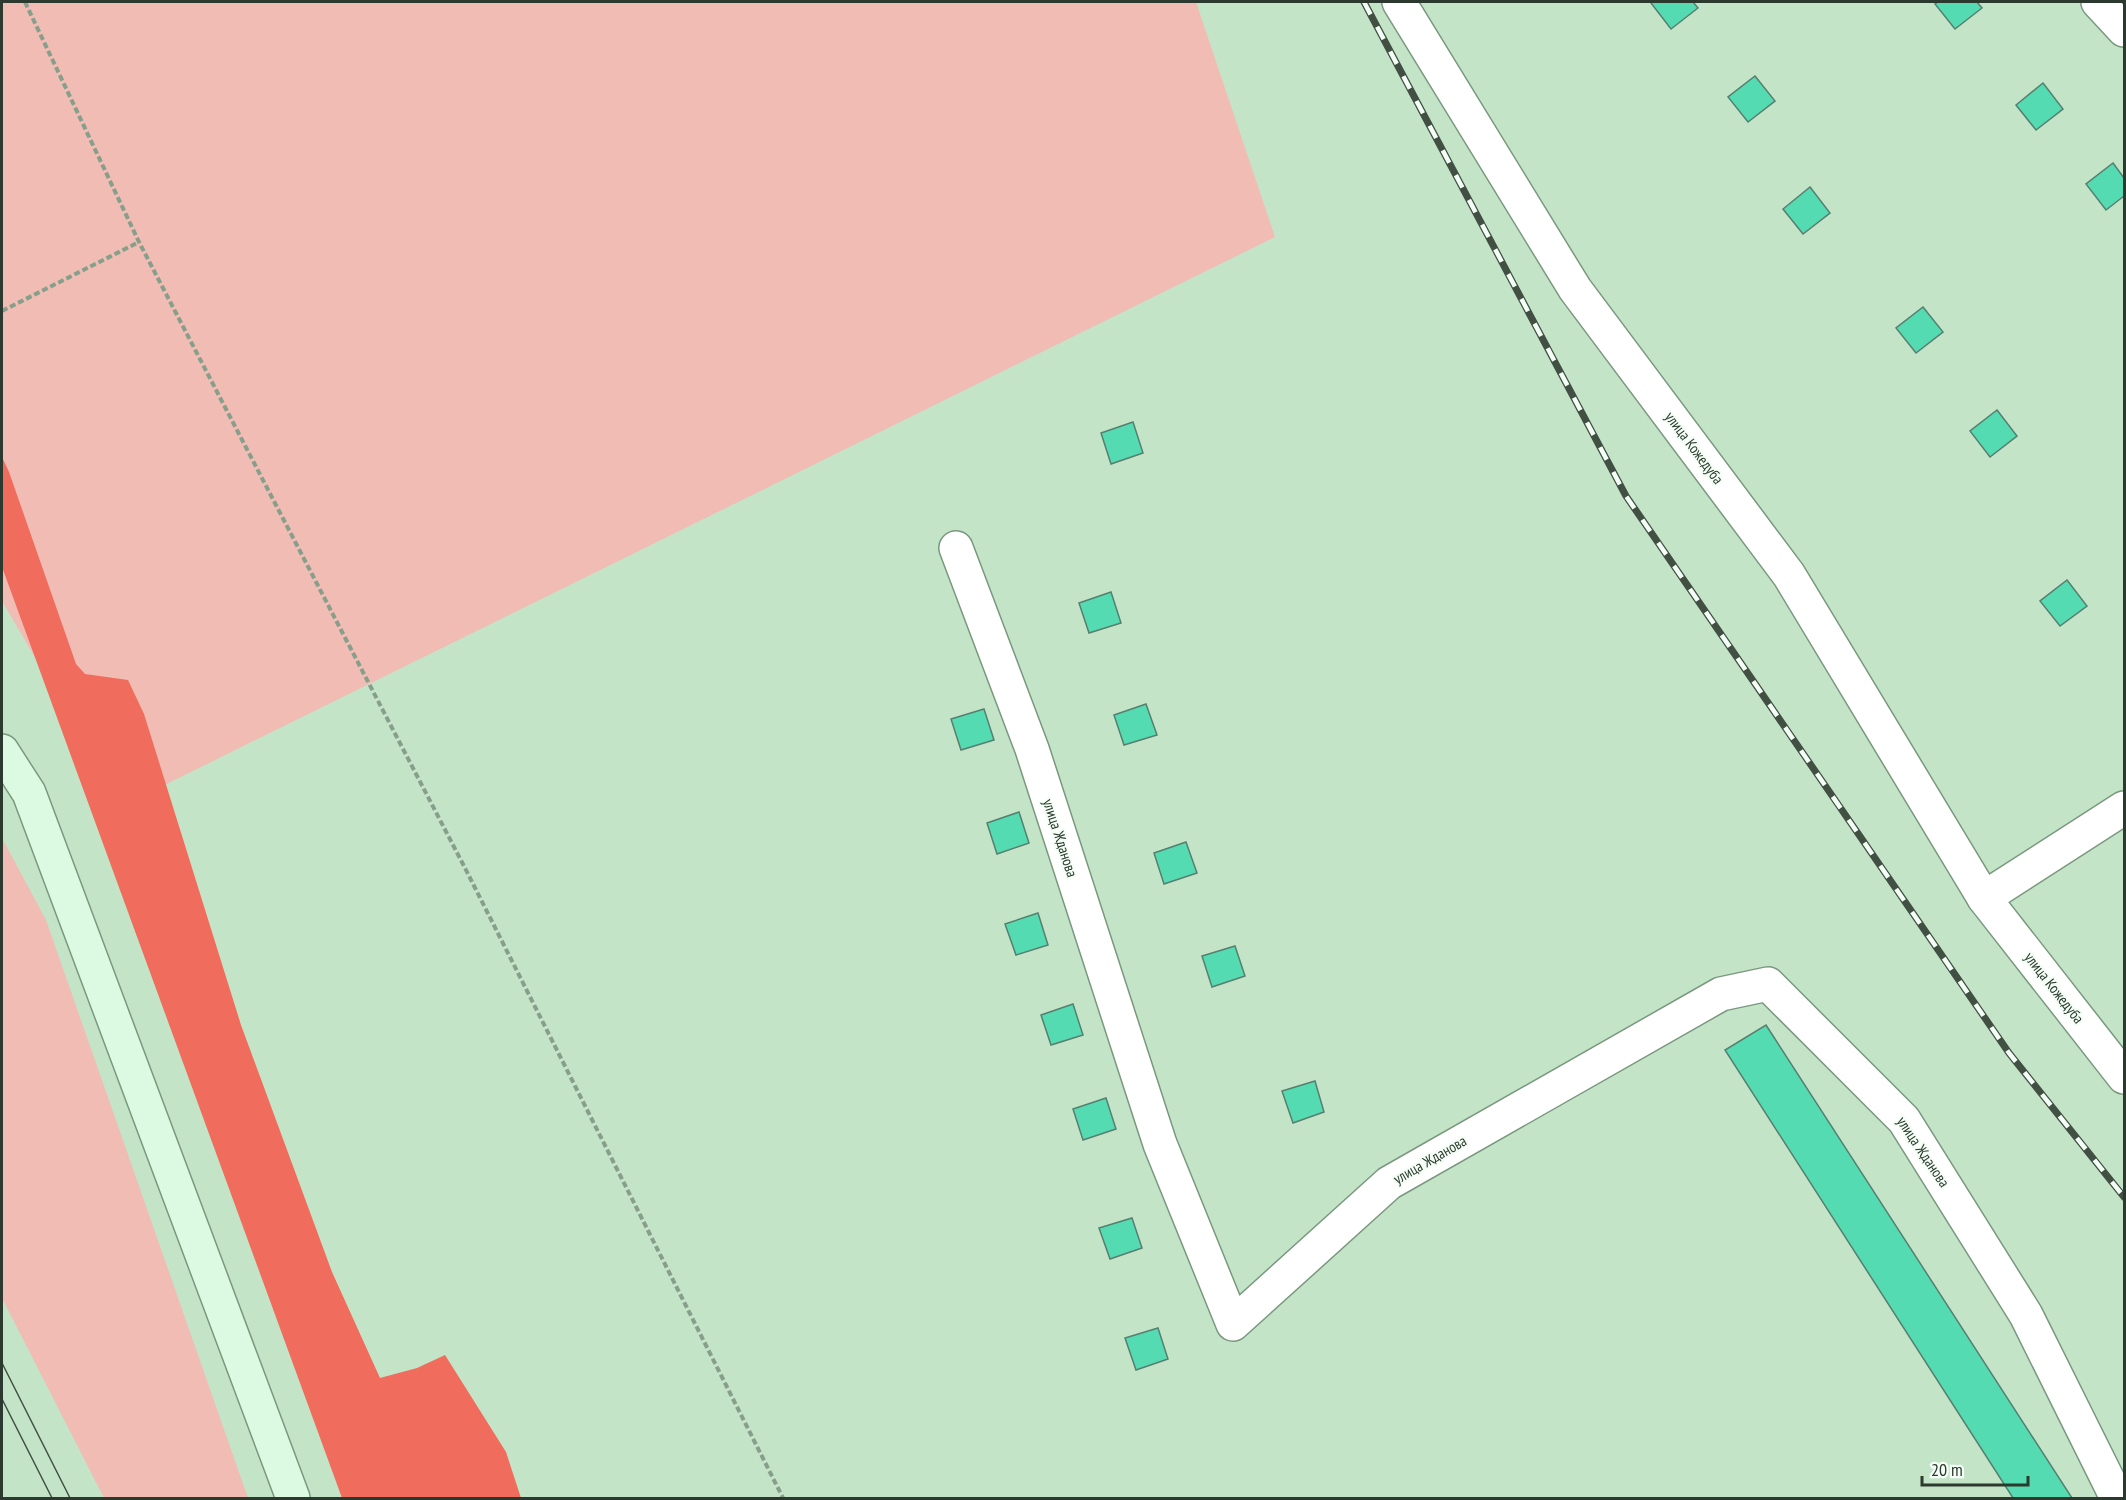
<svg xmlns="http://www.w3.org/2000/svg" width="2126" height="1500" viewBox="0 0 2126 1500" font-family="'PT Sans Narrow',sans-serif">
  <style>
    .green { fill: #f0bcb4 }
    .forest { fill: #f06c5c }
    .building { fill: #55dbb1; stroke: #567f6f; stroke-width: 1.5 }
    .lines { fill: none; stroke-linecap: round; stroke-linejoin: round }
    .street-casing { stroke: #7a987e; stroke-width: 36 }
    .secondary-casing { stroke: #7a987e; stroke-width: 36 }
    .path { stroke: #879f8a; stroke-width: 4; stroke-dasharray: 6 3; stroke-linecap: butt }
    .street { stroke: #fff; stroke-width: 33 }
    .secondary { stroke: #dcf9e2; stroke-width: 33 }
    .tram { stroke: #415043; stroke-width: 1.5 }
    .rail-casing { stroke: #415043; stroke-width: 7 }
    .rail { stroke: #f4fef6; stroke-width: 4.5; stroke-dasharray: 14; stroke-linecap: butt }
    .labels { text-anchor: middle; stroke-width: 4.5; stroke-linejoin: round; paint-order: stroke }
    .street-label { font-size: 15px; fill: #2c392e; stroke: #f4fef6 }
  </style>
  <rect width="100%" height="100%" fill="#c4e4c8"/>
  <g class="green">
    <polygon points="2,2 1196,2 1275,237 122,806 2,601"/>
    <polygon points="2,838 46,920 248,1498 104,1498 2,1298"/>
  </g>
  <polygon class="forest" points="2,457 9,472 76,664 85,674 128,680 144,714 241,1025 332,1272 380,1378 417,1368 445,1355 506,1452 521,1498 342,1498 2,567"/>
  <g class="building">
    <polygon points="1653,2 1693,2 1698,8 1671,29 1651,3"/>
    <polygon points="1938,2 1977,2 1982,8 1955,29 1935,4"/>
    <polygon points="1755,76 1775,101 1748,122 1728,97"/>
    <polygon points="2043,83 2063,109 2036,130 2016,105"/>
    <polygon points="2113,163 2124,178 2124,196 2106,210 2086,184"/>
    <polygon points="1810,187 1830,213 1803,234 1783,209"/>
    <polygon points="1923,307 1943,332 1916,353 1896,328"/>
    <polygon points="1997,410 2017,436 1990,457 1970,431"/>
    <polygon points="1133,422 1143,453 1111,464 1101,433"/>
    <polygon points="2067,580 2087,606 2060,626 2040,601"/>
    <polygon points="1111,592 1121,623 1089,633 1079,603"/>
    <polygon points="1146,704 1157,735 1124,745 1114,715"/>
    <polygon points="984,709 994,740 961,750 951,719"/>
    <polygon points="1019,812 1029,843 997,854 987,823"/>
    <polygon points="1186,842 1197,873 1164,884 1154,853"/>
    <polygon points="1038,913 1048,945 1016,955 1005,924"/>
    <polygon points="1235,946 1245,976 1212,987 1202,956"/>
    <polygon points="1073,1004 1083,1035 1051,1045 1041,1015"/>
    <polygon points="1766,1025 2072,1498 2013,1498 1725,1050"/>
    <polygon points="1315,1081 1324,1112 1293,1123 1282,1091"/>
    <polygon points="1106,1098 1116,1129 1083,1140 1073,1109"/>
    <polygon points="1132,1218 1142,1248 1110,1259 1099,1228"/>
    <polygon points="1158,1328 1168,1359 1136,1370 1125,1338"/>
  </g>
  <g class="lines">
    <defs>
      <g id="street">
        <polyline points="1399,2 1575,289 1789,575 1984,898 2124,1077"/>
        <polyline points="2098,2 2124,30"/>
        <polyline points="956,548 1032,749 1160,1144 1233,1324 1389,1183 1721,994 1768,984 1904,1120 2026,1315 2117,1498"/>
        <polyline points="1984,898 2124,808"/>
      </g>
      <polyline id="secondary" points="2,751 29,793 293,1498"/>
    </defs>
    <use href="#street" class="street-casing"/>
    <use href="#secondary" class="secondary-casing"/>
    <g class="path">
      <polyline points="25,2 139,242 465,868 783,1498"/>
      <polyline points="2,311 139,242"/>
    </g>
    <use href="#street" class="street"/>
    <use href="#secondary" class="secondary"/>
    <g class="tram">
      <polyline points="2,1363 70,1498"/>
      <polyline points="2,1399 52,1498"/>
    </g>
    <defs>
      <polyline id="rail" points="1364,2 1626,496 2009,1053 2124,1197"/>
    </defs>
    <use href="#rail" class="rail-casing"/>
    <use href="#rail" class="rail"/>
  </g>
  <g class="labels">
    <g class="street-label">
      <text transform="translate(1694 448) rotate(53)" y="5">улица Кожедуба</text>
      <text transform="translate(1060 838) rotate(72)" y="5">улица Жданова</text>
      <text transform="translate(2054 988) rotate(52)" y="5">улица Кожедуба</text>
      <text transform="translate(1923 1152) rotate(56)" y="5">улица Жданова</text>
      <text transform="translate(1430 1160) rotate(-30)" y="5">улица Жданова</text>
    </g>
  </g>
  <rect width="2126" height="1500" fill="none" stroke="#2c392e" stroke-width="6"/>
  <path d="M1922 1476v9h106v-9" fill="none" stroke="#2c392e" stroke-width="3"/>
  <text x="1931" y="1476" font-size="18" fill="#2c392e" stroke="#f4fef6" stroke-width="4.5" paint-order="stroke">20 m</text>
</svg>
